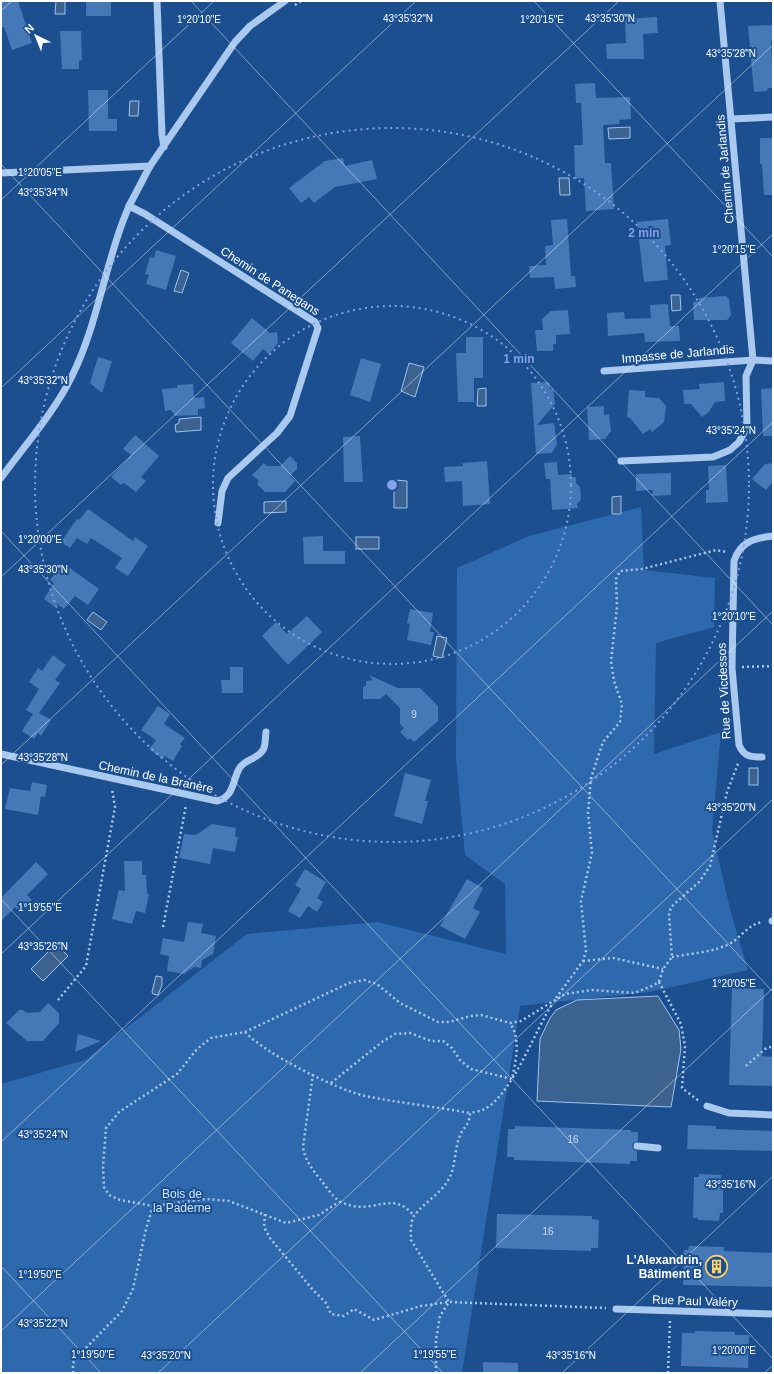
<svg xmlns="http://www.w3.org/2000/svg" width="774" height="1374" viewBox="0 0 774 1374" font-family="Helvetica,sans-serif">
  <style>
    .green { fill: #2e69ad }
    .water { fill: #3c6290; stroke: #9cc4f0 }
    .building { fill: #4478b7 }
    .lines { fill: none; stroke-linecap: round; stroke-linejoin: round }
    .path { stroke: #a9c9ee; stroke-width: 2.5; stroke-dasharray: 2 3; stroke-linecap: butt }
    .minor { stroke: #a9c9ee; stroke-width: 7 }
    .ticks { fill: none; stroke: #fff; stroke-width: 1; stroke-opacity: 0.45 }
    .ring { fill: none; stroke: #839eea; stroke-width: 2; stroke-dasharray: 2 4 }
    .labels { text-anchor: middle; stroke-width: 4; stroke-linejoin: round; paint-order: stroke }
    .number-label { font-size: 10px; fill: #d0dded }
    .street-label { font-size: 12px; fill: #fff; stroke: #1b4f8f }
    .park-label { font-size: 12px; fill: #cfe3fa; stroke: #1b4f8f }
    .poi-label { font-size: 12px; font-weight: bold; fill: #fff; stroke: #1b4f8f; text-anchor: end }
    .ticks-label { font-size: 10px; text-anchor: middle; fill: #fff; stroke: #1b4f8f; stroke-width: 4; stroke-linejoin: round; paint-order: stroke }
    .centre { fill: #839eea; stroke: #1b4f8f; stroke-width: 2 }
    .ring-label { font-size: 12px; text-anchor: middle; font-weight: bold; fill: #839eea; stroke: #1b4f8f; stroke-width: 4; stroke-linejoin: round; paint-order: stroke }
  </style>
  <rect width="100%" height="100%" fill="#1b4f8f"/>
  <polygon class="green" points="641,507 644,570 715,578 714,627 656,643 654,754 721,732 712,831 731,913 748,970 649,992 520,1006 462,1373 1,1373 1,1084 85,1060 247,934 378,922 506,954 505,884 465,855 456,759 457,568 529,536"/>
  <g class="water">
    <polygon points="56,1 65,1 65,14 55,14"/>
    <polygon points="130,101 139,101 138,116 129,116"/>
    <polygon points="630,127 630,138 609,139 608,128"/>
    <polygon points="559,178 569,178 570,195 560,195"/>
    <polygon points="181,270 189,273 182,293 174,291"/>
    <polygon points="671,295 680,295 681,310 672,311"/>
    <polygon points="409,363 424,367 415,397 401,391"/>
    <polygon points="486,388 486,406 477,406 478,389"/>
    <polygon points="201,417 201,430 176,432 175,425 179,423 179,419"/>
    <polygon points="394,480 407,481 407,508 394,508"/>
    <polygon points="621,496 621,514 612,514 612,497"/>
    <polygon points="286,501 286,512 264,513 264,502"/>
    <rect x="356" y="537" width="23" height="12"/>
    <polygon points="93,612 107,622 101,630 87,620"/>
    <polygon points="437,636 447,638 442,658 433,656"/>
    <rect x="749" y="768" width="9" height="17"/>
    <polygon points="56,944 68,956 43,981 31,969"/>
    <polygon points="156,976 162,977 162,985 158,995 153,994 152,992"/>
    <polygon points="658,996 679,1030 681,1049 671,1107 537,1101 540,1039 550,1018 556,1010 577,1000"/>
  </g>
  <g class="building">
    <polygon points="1,1 18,1 32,43 12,50 4,27 1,28"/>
    <rect x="86" y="1" width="25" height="15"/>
    <polygon points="657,17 658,33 643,34 644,59 607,59 606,44 626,43 625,19"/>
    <polygon points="773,25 773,40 771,40 773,88 768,88 767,91 754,92 748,26"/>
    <polygon points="60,31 81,31 82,60 79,61 79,69 62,69"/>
    <polygon points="595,83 596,98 630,97 631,119 619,120 620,124 603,125 605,163 611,163 614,209 586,211 584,178 575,179 574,145 583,145 581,103 576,103 575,84"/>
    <polygon points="88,90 108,90 108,119 117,119 117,131 89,131"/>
    <polygon points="760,138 773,138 773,195 764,195 762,164 760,164"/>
    <polygon points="343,158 345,166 372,160 377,179 335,187 314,203 309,197 301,203 289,188 325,161"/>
    <polygon points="567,219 571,276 575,276 576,287 555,289 554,277 530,278 529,266 546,265 545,246 553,245 551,220"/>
    <polygon points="668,219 671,245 665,246 668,280 644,282 637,222"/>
    <polygon points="156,250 176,256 166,290 146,284 149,275 145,274 150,257 154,258"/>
    <polygon points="726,296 729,299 731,315 727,320 694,320 693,302 699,301 699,298"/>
    <polygon points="668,304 670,326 679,326 680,341 645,342 644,333 608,336 607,313 624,312 625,319 651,318 650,305"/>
    <polygon points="568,310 570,334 556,335 556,344 553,344 553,351 537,351 535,330 543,330 542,319 551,311"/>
    <polygon points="252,318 270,333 277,332 278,343 269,354 263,349 253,361 231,343"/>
    <polygon points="466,337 483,337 483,378 474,378 474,402 458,402 456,353 466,353"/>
    <polygon points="98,357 112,361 102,393 90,383"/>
    <polygon points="361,358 381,364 370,402 350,395"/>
    <polygon points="549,382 550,389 553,388 555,404 537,425 554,423 557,444 552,453 536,454 531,383"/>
    <polygon points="724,382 725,401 715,402 708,413 702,417 691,404 684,404 683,390 700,389 699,384"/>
    <polygon points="193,384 194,398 204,397 205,408 198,409 198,415 175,416 171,410 165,411 162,389 177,388 177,385"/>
    <polygon points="773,388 773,436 763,436 761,389"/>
    <polygon points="629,390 645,391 645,397 659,398 666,406 664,422 652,432 650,429 643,434 630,418 627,417"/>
    <polygon points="604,406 604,415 609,414 611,431 605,439 589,440 587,407"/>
    <polygon points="135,435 159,456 141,477 146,481 136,492 124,483 121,485 111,477 131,455 123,449"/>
    <polygon points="360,436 363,482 344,482 343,437"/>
    <polygon points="290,456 297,463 297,469 290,476 295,481 285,492 265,492 257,484 259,481 252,475 264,463 267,466 280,466"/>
    <polygon points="487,461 490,504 463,506 462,481 445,482 444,467 463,466 463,463"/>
    <polygon points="557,462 558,475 572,474 572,477 576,477 576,483 580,487 581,500 577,504 578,508 552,510 550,479 546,479 544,463"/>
    <polygon points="773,463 773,482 766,490 752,479 765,464"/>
    <polygon points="726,465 728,502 706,503 706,490 709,490 708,466"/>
    <polygon points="671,473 671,495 652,496 653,490 636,491 636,474"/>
    <polygon points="88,509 133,541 135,537 148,546 128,576 115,568 122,558 91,538 87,544 77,538 70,548 61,542 77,519 79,520"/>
    <polygon points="323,536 323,551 345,551 345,564 304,564 303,537"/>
    <polygon points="63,563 99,589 88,605 75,596 64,609 57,604 55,607 44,599 54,583 50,580"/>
    <polygon points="410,609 433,613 430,632 434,632 431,645 407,640 410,624 407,623"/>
    <polygon points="307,616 322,632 288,665 262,636 276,622 287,634"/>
    <polygon points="53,655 66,665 55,680 60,683 39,713 51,720 41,736 38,733 34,739 22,731 33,714 26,710 39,689 29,682 38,668 42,671"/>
    <polygon points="230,667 243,667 243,693 222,693 221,680 230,680"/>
    <polygon points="369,675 398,688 420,688 438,706 438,721 414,742 410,738 408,740 400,732 404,728 400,724 400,708 386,694 380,699 363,699 363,687 366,686 366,681 373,680"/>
    <polygon points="158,706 170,714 164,724 185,738 180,744 182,746 173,761 165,756 163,759 149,749 156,740 141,730"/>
    <polygon points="405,773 431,780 425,801 428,801 422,824 394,816"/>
    <polygon points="32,782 47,785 45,797 41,796 38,815 5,809 10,788 30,791"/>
    <polygon points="212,824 236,828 235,837 238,837 235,852 213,848 210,864 179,858 184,834 196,835"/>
    <polygon points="124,861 142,861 142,875 146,875 147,894 149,894 145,913 136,911 132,924 112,919 119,890 125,891"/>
    <polygon points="36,862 48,874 27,895 32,900 20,912 15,907 1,921 1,898"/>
    <polygon points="305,869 326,882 317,898 323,902 317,912 308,906 300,918 288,911 301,889 295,885"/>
    <polygon points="467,879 483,888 473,908 480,912 465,939 440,926"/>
    <polygon points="188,922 203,924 201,933 216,936 213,954 202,960 201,968 194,967 184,974 167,971 169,956 160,954 163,938 184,942"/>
    <polygon points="732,988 764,989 762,1056 773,1057 773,1086 729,1085"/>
    <polygon points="48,1003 59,1013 59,1023 43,1041 27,1041 6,1023 19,1010 23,1010 27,1013 40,1012"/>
    <polygon points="78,1034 101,1041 75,1052"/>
    <polygon points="688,1125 716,1126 716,1129 773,1131 773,1151 687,1149"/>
    <polygon points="515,1126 631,1130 631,1132 638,1132 638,1141 633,1143 632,1146 634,1150 637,1151 637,1161 630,1161 630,1164 514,1160 514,1157 507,1157 508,1129 515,1129"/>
    <polygon points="699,1174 721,1175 721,1184 723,1184 723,1213 720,1213 719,1221 698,1220 698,1218 693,1218 694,1177 699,1177"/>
    <polygon points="497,1214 592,1216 592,1219 599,1220 598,1248 591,1248 591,1251 496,1248"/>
    <polygon points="689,1246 724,1247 724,1251 773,1253 773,1287 683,1285 684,1250 688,1250"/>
    <polygon points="695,1331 735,1332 735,1335 749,1335 748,1368 681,1366 682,1333 695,1333"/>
    <polygon points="483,1362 518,1363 518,1373 483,1373"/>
  </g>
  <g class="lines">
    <g class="path">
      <polyline points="295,5 301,1"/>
      <polyline points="742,667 773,666"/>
      <polyline points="163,927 186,805"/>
      <path d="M672 957C688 954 713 952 727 945 741 939 747 924 763 922"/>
      <polyline points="583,961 613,958 663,969"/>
      <polyline points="659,982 681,1024 685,1046 682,1088 699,1101"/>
      <polyline points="556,998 583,961 586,951 581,901 592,853 588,813 591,778 603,742 620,722 622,704 614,681 611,661 617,607 616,579 620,571 642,569 716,550 727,552"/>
      <polyline points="58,1000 86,966 115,807 112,789"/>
      <path d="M245 1032C266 1054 335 1089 365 1096 400 1103 436 1107 470 1113"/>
      <polyline points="746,1066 765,1049 773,1046"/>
      <path d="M313 1074 303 1147C305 1160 312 1169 320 1179 326 1186 331 1195 338 1200 341 1203 346 1204 349 1205 375 1213 394 1190 414 1216"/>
      <path d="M331 1083 382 1042 395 1034 410 1033 431 1041H443L452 1048 460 1060 471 1069 512 1079C516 1060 521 1039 510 1023"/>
      <polyline points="153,1206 206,1199 229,1201 286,1223 319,1215 339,1202"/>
      <polyline points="265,1214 264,1227 270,1238 313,1290 326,1303 331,1314 344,1316 354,1309 374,1320 421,1306 449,1302 606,1308"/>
      <polyline points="73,1373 73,1363 77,1357 122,1311 133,1289 146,1229 153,1206 120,1200 109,1195 104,1187 103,1167 106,1128 119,1112 177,1074 197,1049 211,1038 245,1032 349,983 364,980 377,984 400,1003 438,1022 449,1022 470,1016 481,1015 510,1023 521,1021 565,994 592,990 634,993 652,986 659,982 663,969 672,957 669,915 671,907 699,882 710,866 727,792 739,761"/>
      <path d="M436 1373V1340L440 1316 449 1302 411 1240C411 1233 410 1222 414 1216 422 1204 438 1196 447 1182 456 1169 454 1152 459 1138 463 1126 469 1128 470 1113 475 1112 481 1111 485 1109 513 1093 535 1030 553 1003"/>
      <polyline points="668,1373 670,1320"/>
    </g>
    <g class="minor">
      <polyline points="157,1 162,135 164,147"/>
      <polyline points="732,119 773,117"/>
      <polyline points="1,173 150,166"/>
      <polyline points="129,206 145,214 315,322 318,328 290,416 277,433 228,478 222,491 218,523"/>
      <polyline points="604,371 753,360 773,361"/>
      <polyline points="621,461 713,457 730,450 739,442 747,427 746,376 753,360 720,1"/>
      <path d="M1 478C25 445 54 413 72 376 96 328 104 271 123 221L129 206 150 166 235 42 250 26 285 1"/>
      <path d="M1 754 217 801C234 797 232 782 239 769 244 759 257 760 263 750 266 745 265 738 266 732"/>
      <path d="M762 757C751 757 744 757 739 745L732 668 734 561C740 542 754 538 773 536"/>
      <polyline points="772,921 773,921"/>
      <polyline points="707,1106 729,1113 773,1115"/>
      <polyline points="637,1146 658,1148"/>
      <polyline points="616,1309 773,1314"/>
    </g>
  </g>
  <path class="ticks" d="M191 1 773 625M534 1 773 257M1 11 12 1M1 164 773 992M1 200 214 1M1 388 416 1M1 531 773 1359M1 577 619 1M1 765 773 45M1 899 443 1373M1 954 773 234M1 1142 773 422M1 1266 101 1373M1 1331 773 611M158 1373 773 799M360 1373 773 988M562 1373 773 1176M764 1373 773 1365"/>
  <g class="ring">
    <circle cx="392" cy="485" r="179"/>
    <circle cx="392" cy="485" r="357"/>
  </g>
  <defs>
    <symbol id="building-ring" viewBox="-11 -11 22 22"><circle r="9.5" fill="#1b4f8f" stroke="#ffd166" stroke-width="1.5"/><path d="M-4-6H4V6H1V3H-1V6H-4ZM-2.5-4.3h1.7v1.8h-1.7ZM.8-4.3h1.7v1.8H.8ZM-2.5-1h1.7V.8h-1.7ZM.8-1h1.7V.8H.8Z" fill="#ffd166"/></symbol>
  </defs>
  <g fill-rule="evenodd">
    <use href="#building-ring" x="704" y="1254" width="25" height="25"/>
  </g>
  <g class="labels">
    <g class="number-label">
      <text x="414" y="718">9</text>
      <text x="573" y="1143">16</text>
      <text x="548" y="1235">16</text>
    </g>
    <g class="street-label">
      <text transform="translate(725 169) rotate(-95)" y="4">Chemin de Jarlandis</text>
      <text transform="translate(270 281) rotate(33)" y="4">Chemin de Panegans</text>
      <text transform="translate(678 354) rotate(-5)" y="4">Impasse de Jarlandis</text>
      <text transform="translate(724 691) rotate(-93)" y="4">Rue de Vicdessos</text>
      <text transform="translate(156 777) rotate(12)" y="4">Chemin de la Branère</text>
      <text transform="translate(695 1301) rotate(2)" y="4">Rue Paul Valéry</text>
    </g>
    <g class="park-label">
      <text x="182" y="1198">Bois de<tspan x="182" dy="14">la Paderne</tspan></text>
    </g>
    <g class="poi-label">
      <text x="702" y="1264">L'Alexandrin,<tspan x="702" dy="14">Bâtiment B</tspan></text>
    </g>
  </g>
  <g class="ticks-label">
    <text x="408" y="22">43°35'32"N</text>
    <text x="610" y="22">43°35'30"N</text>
    <text x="199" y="23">1°20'10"E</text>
    <text x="542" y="23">1°20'15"E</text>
    <text x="731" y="57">43°35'28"N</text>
    <text x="40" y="176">1°20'05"E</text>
    <text x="43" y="196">43°35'34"N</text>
    <text x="734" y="253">1°20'15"E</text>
    <text x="43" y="384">43°35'32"N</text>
    <text x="731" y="434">43°35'24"N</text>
    <text x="40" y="543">1°20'00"E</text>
    <text x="43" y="573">43°35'30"N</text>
    <text x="734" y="620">1°20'10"E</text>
    <text x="43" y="761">43°35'28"N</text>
    <text x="731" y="811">43°35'20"N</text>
    <text x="40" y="911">1°19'55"E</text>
    <text x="43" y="950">43°35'26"N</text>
    <text x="734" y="987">1°20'05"E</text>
    <text x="43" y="1138">43°35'24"N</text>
    <text x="731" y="1188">43°35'16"N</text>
    <text x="40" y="1278">1°19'50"E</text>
    <text x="43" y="1327">43°35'22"N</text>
    <text x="734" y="1354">1°20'00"E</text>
    <text x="93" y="1358">1°19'50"E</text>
    <text x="435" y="1358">1°19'55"E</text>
    <text x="166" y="1359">43°35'20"N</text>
    <text x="571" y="1359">43°35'16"N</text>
  </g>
  <circle cx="392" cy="485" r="6" class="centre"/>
  <g class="ring-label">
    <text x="644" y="237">2 min</text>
    <text x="519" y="363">1 min</text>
  </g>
  <rect width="774" height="1374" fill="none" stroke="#ffffff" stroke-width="4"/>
  <g transform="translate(36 36) rotate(317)" stroke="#1b4f8f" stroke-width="3" paint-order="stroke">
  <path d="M0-3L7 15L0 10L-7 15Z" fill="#ffffff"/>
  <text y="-6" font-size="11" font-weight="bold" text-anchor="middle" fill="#ffffff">N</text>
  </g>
</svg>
